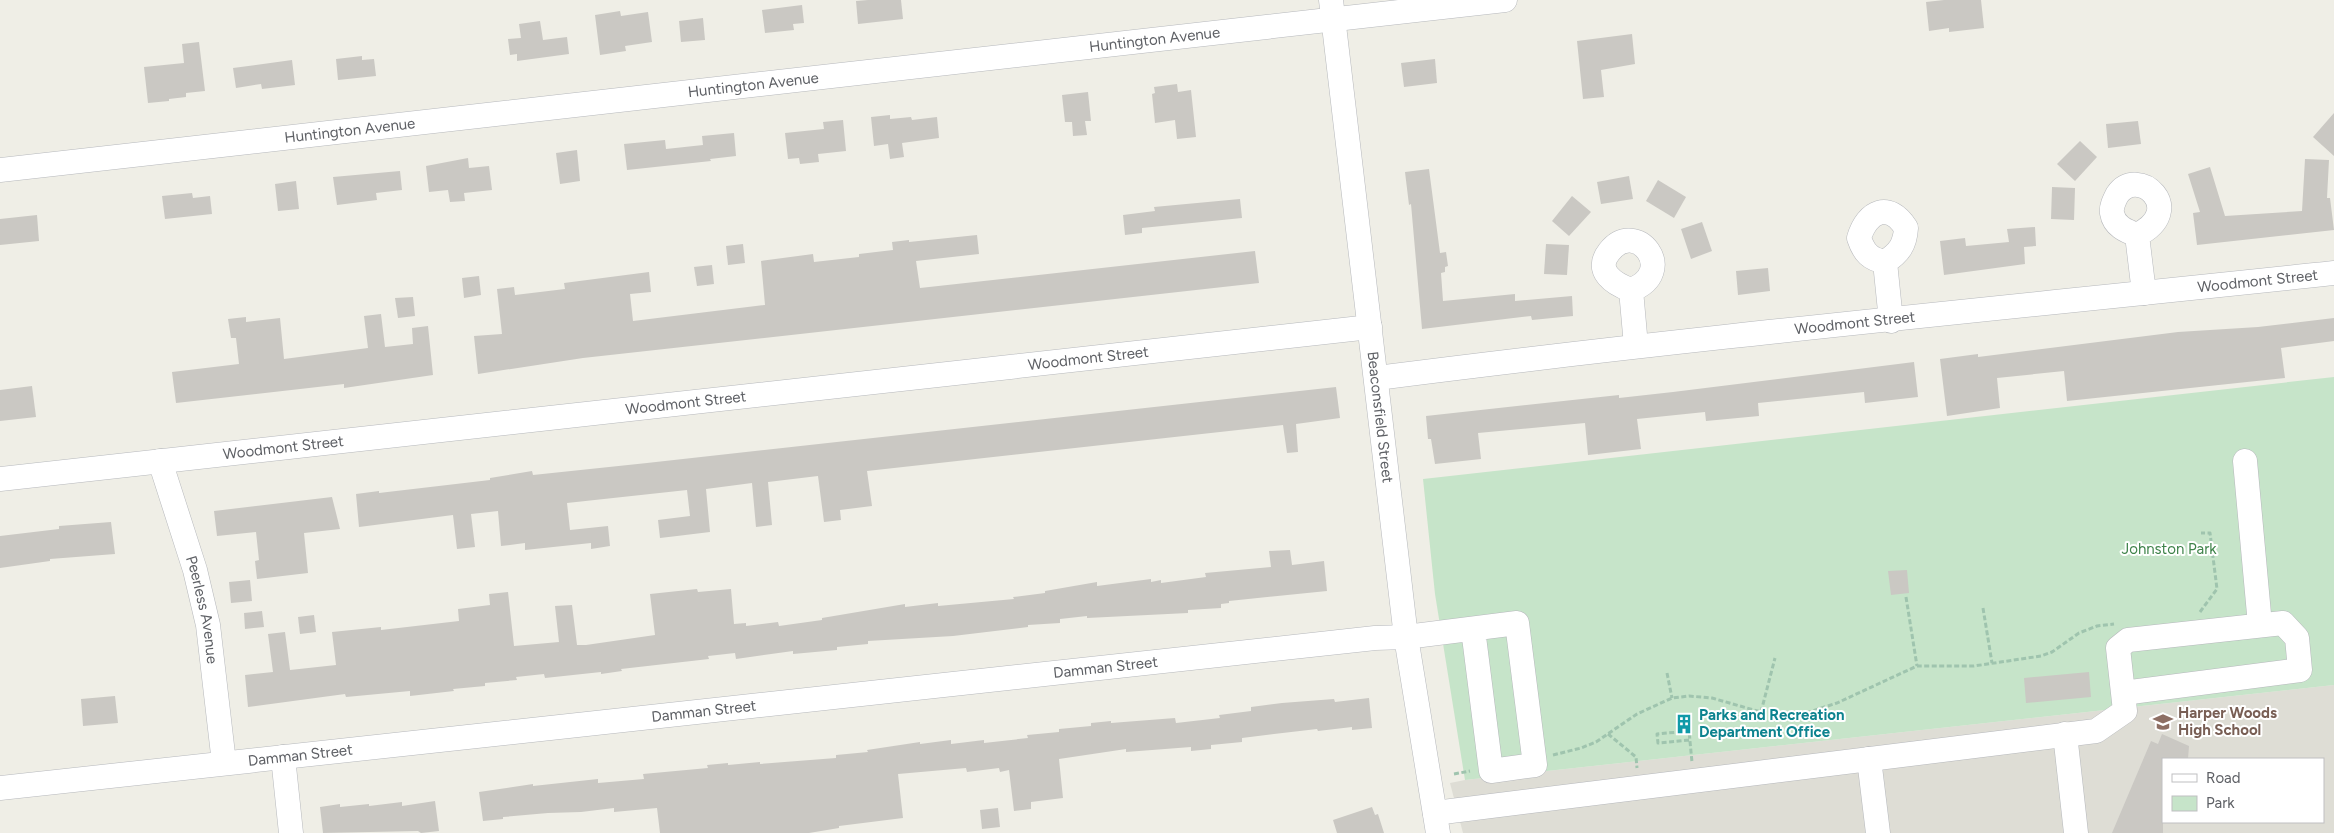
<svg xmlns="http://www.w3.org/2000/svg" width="2334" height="833" viewBox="0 0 2334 833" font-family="Figtree,sans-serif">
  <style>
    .education { fill: #deddd5; fill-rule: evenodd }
    .green { fill: #c6e4c9 }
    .building { fill: #cac8c3 }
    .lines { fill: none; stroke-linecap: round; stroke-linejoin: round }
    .minor-casing { stroke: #b6b8bc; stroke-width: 25 }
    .path { stroke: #9fc4ae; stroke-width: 3; stroke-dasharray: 5 2.5; stroke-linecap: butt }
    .minor { stroke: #fff; stroke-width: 24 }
    .labels { text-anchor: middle; stroke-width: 4; stroke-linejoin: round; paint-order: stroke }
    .street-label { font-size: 15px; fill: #5e6065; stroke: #fff }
    .park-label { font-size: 15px; fill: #3f834a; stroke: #fff }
    .education-label { font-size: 15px; font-weight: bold; fill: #785e54; stroke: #fff; text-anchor: start }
    .culture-label { font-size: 15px; font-weight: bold; fill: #0d838f; stroke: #fff; text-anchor: start }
  </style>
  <rect width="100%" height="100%" fill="#efeee6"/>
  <path class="education" d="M2334 685V833H1463L1450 783 1465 780ZM2163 759H2323V822H2163Z"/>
  <polygon class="green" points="2334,377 2334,685 1465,780 1435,594 1423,479"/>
  <g class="building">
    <polygon points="868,0 901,0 903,19 858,24 856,1"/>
    <polygon points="1944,0 1981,0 1984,28 1949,32 1949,28 1929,31 1926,2"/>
    <polygon points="802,5 804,23 793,24 794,30 765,33 762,10"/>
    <polygon points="620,11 621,16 648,12 652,42 625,46 626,51 600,55 595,15"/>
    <polygon points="703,18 705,40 681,42 679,21"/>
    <polygon points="540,21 543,40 567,37 569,54 517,61 517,54 510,55 508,39 521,38 519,24"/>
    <polygon points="1632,34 1635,64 1601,70 1604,97 1583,99 1577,41"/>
    <polygon points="199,42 205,91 186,93 186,97 169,99 169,101 148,103 144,67 184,63 182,44"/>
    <polygon points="362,56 362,60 374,59 376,76 338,80 336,59"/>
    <polygon points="1435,59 1437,83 1404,87 1401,63"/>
    <polygon points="292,60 295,85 262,89 261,84 236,88 233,68"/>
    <polygon points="1177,84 1178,92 1191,90 1196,137 1177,139 1175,120 1155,123 1152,94 1155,93 1154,87"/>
    <polygon points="1088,92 1091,121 1085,121 1087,135 1073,136 1072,122 1065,122 1062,95"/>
    <polygon points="2334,113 2334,156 2313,137"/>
    <polygon points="890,115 890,119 911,117 912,120 937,117 939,138 902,143 904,157 890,159 888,144 874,146 871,117"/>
    <polygon points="843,120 846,151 818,154 819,162 800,164 799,158 788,159 785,133 824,129 823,122"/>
    <polygon points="2138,121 2141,144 2108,148 2106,124"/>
    <polygon points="734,133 736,156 710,159 711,161 627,170 624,144 665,140 666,149 703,145 702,136"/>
    <polygon points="2080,141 2097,157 2075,181 2057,164"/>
    <polygon points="577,150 580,181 560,184 556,153"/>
    <polygon points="468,158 469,168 489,166 492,190 464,193 465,201 450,202 448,190 429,192 426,166"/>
    <polygon points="2305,159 2329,160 2327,198 2330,198 2334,230 2197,245 2193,213 2200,212 2188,174 2210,167 2225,216 2302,211"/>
    <polygon points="1429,169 1440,253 1446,252 1448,266 1445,267 1445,272 1441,273 1443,301 1515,294 1515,301 1572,296 1573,316 1532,320 1531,316 1422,329 1411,204 1409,205 1405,172"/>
    <polygon points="400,171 402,190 376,193 377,200 337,205 333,177"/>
    <polygon points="1629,176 1633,199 1601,204 1597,182"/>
    <polygon points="1658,180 1686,197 1674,218 1646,201"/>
    <polygon points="296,181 299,209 278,211 275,184"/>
    <polygon points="2052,187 2075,188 2074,220 2051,219"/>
    <polygon points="192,193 193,198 210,196 212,214 165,219 162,196"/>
    <polygon points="1572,196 1591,212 1569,236 1552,221"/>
    <polygon points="1240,199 1242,218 1142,228 1142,233 1125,235 1123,215 1155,211 1154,207"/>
    <polygon points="37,215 39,241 0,245 0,219"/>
    <polygon points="1702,222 1712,251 1691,259 1681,229"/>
    <polygon points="2035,227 2036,246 2024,247 2025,264 1944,275 1940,241 1965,238 1966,246 2009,242 2007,229"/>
    <polygon points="977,235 979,254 916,261 920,288 1255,251 1259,283 583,358 478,374 474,336 502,334 497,289 514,287 515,295 565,289 564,283 649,272 651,292 630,294 633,321 765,305 761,261 813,254 814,262 859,257 859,254 893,250 892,242 909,240 909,242"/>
    <polygon points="743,244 745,263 728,265 726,246"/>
    <polygon points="1546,244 1569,245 1567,275 1544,274"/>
    <polygon points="712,265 714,284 697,286 694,267"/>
    <polygon points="1768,268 1770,291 1738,295 1736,271"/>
    <polygon points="479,276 481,295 464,298 462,278"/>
    <polygon points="413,297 415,316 398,318 395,298"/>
    <polygon points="381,314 385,347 413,344 412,328 428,326 433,375 344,388 344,384 176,403 172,372 239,364 236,338 231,338 228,319 246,317 246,322 280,318 284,359 368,348 364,316"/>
    <polygon points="2334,318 2334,341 2281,348 2285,378 2067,401 2064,371 1997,378 2000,408 1947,416 1940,359 1978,354 1978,357 2178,332 2258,327"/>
    <polygon points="1914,362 1918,397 1865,403 1864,392 1758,403 1759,416 1706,421 1705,412 1637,419 1641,449 1588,455 1585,423 1478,433 1481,459 1435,464 1431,439 1428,439 1426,416 1619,395 1619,398 1673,392"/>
    <polygon points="32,386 36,417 0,421 0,390"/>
    <polygon points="1336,387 1340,418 1296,424 1298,452 1287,453 1283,425 867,471 872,506 840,510 841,520 824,522 818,476 768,482 772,525 756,527 752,483 706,489 710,532 677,536 660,538 658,520 690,516 687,490 567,503 570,530 608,526 610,546 591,549 591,543 525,550 525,543 501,546 498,511 471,514 475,547 457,549 453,515 359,527 356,494 379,491 379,493 490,480 490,478 532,471 533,475 647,463"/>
    <polygon points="332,497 340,529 304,533 308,573 257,579 255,561 259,560 256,532 217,536 214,511"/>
    <polygon points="111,522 115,554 50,559 50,561 0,568 0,536 59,529 59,526"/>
    <polygon points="1290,550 1292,565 1324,561 1327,591 1229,601 1229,603 1221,604 1221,608 1188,610 1188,613 1087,618 1087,616 1060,619 1060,623 1028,625 1028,627 953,636 868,641 868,644 837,647 837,650 793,654 793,651 736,659 735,653 708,656 709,659 621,669 622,671 601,674 601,672 545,678 544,674 516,677 517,680 485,683 485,686 453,689 454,691 410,696 410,691 346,697 345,694 248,707 245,675 273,672 268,634 285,632 290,670 336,665 332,632 381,627 381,630 459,621 458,609 490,605 489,594 508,592 514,646 559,642 555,606 572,605 577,645 586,645 655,635 650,594 697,589 698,592 731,589 734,624 746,623 746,626 778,622 779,626 822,620 822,618 905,604 905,607 938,603 938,606 1014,599 1013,597 1045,593 1045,591 1097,582 1097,586 1151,579 1151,582 1161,580 1161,583 1206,577 1205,573 1271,567 1269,551"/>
    <polygon points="1907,570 1909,593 1891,595 1888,571"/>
    <polygon points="250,580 252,601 231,603 229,582"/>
    <polygon points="262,611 264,627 245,629 244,613"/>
    <polygon points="314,615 316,632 300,634 298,617"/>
    <polygon points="2089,672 2091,697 2026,703 2024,678"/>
    <polygon points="115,696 118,723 83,726 81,699"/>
    <polygon points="1369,698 1372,728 1352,730 1352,727 1318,731 1317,729 1274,734 1242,738 1242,742 1211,745 1211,749 1191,751 1191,747 1126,752 1126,749 1059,759 1063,798 1031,802 1031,809 1014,811 1009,770 1000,772 999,768 967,772 966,768 898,774 903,818 839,826 839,828 809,833 660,833 657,808 614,812 614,808 581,812 548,813 503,817 503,819 483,821 479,792 533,784 533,786 598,779 598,783 644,779 643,774 708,768 707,765 728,763 728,765 760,762 760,764 836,758 836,755 868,752 867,750 920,742 920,744 951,740 951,744 984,740 984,743 1028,738 1027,735 1059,732 1059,729 1091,726 1091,723 1111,721 1111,723 1175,718 1176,723 1220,718 1219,715 1251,711 1251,707 1282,703 1334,699 1335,702"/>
    <polygon points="2162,734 2189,746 2188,759 2163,759 2163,833 2112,833 2151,741 2158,744"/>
    <polygon points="435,801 439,831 421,833 418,831 323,833 320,807 340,804 340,807 369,804 369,806 402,802 402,806"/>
    <polygon points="1372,807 1375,815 1378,814 1384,833 1337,833 1333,820"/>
    <polygon points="998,808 1000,827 982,829 980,810"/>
  </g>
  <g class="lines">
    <defs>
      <g id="minor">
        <path id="s1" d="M1331 0 1406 637 1438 833"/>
        <path id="s2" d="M0 170 1505 0"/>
        <path d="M2137 235C2126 231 2114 226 2112 213 2111 207 2114 201 2117 195 2138 164 2188 210 2137 235L2144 293"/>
        <path d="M1885 262C1870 259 1864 253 1859 238 1867 211 1889 201 1906 228 1905 245 1899 253 1885 262L1891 321"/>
        <path d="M1631 290C1614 284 1594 271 1609 252 1636 217 1679 272 1631 290L1636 346"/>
        <path id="s3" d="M1377 378C1695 337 2015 307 2334 273"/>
        <path id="s4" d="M160 461 195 570 208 625 224 763"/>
        <polyline points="2245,461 2260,625"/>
        <path id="s5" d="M0 479 1370 327"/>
        <polyline points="2065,734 2076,833"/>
        <polyline points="283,757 291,833"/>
        <polyline points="1869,759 1878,833"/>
        <path id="s6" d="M0 788 1375 638 1406 637 1517 623 1535 765 1491 771 1473 629"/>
        <polyline points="1435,813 2096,731 2125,711 2118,648 2128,640 2283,623 2297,638 2300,670 2123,693"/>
      </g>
    </defs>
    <use href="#minor" class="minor-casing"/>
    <g class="path">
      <polyline points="1906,597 1917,666"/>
      <polyline points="1983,608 1992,663"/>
      <polyline points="2200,612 2217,589 2210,533 2201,533"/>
      <polyline points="1667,673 1672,698"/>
      <polyline points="1761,712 1775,658"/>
      <polyline points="1608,734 1636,757 1637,768"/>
      <polyline points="1689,740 1658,743 1657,734 1689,731 1692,762"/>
      <polyline points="1553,755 1581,748 1596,742 1637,714 1672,698 1689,696 1712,698 1761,712 1784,714 1803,714 1837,703 1917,666 1974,666 2041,656 2052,652 2079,633 2097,626 2114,624"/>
      <polyline points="1454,774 1470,771"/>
    </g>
    <use href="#minor" class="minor"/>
  </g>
  <defs>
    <symbol id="school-bare" viewBox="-9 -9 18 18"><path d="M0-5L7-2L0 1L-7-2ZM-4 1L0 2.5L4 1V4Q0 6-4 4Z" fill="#8d6e63" stroke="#fff" stroke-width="2.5" paint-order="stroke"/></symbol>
    <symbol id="building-bare" viewBox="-9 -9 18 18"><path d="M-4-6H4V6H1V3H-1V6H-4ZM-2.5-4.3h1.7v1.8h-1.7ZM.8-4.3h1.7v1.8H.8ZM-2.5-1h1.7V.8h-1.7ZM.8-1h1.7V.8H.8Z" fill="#0f9aa8" stroke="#fff" stroke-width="2.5" paint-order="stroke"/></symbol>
  </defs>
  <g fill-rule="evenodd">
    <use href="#school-bare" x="2149" y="708" width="28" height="28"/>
    <use href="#building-bare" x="1670" y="710" width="28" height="28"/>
  </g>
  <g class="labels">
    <g class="street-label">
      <text dy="5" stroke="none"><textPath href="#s2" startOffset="1162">Huntington Avenue</textPath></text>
      <text dy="5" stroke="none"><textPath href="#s2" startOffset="758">Huntington Avenue</textPath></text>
      <text dy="5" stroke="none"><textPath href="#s2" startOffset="352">Huntington Avenue</textPath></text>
      <text dy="5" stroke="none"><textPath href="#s3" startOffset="886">Woodmont Street</textPath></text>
      <text dy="5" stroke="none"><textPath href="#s3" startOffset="481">Woodmont Street</textPath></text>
      <text dy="5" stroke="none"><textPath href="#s5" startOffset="1095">Woodmont Street</textPath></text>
      <text dy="5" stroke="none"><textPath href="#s5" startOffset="690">Woodmont Street</textPath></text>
      <text dy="5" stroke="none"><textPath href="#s1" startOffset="420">Beaconsfield Street</textPath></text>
      <text dy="5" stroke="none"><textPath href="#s5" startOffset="285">Woodmont Street</textPath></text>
      <text dy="5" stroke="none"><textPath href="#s4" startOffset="155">Peerless Avenue</textPath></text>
      <text dy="5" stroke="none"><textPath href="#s6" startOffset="1112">Damman Street</textPath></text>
      <text dy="5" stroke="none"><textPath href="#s6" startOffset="708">Damman Street</textPath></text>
      <text dy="5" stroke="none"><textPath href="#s6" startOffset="302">Damman Street</textPath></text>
    </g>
    <g class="park-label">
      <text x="2169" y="554">Johnston Park</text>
    </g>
    <g class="education-label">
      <text x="2178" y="718">Harper Woods<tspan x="2178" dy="17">High School</tspan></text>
    </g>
    <g class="culture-label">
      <text x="1699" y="720">Parks and Recreation<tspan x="1699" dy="17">Department Office</tspan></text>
    </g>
  </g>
  <rect x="2162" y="758" width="162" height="65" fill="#ffffff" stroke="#bfbfc1"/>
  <rect x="2172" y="774" width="25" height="8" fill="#ffffff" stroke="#bfbfc1"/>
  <text x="2206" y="783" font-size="15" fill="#5e6065">Road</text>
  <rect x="2172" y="796" width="25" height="15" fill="#c6e4c9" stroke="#bfbfc1"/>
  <text x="2206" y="808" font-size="15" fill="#5e6065">Park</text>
</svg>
